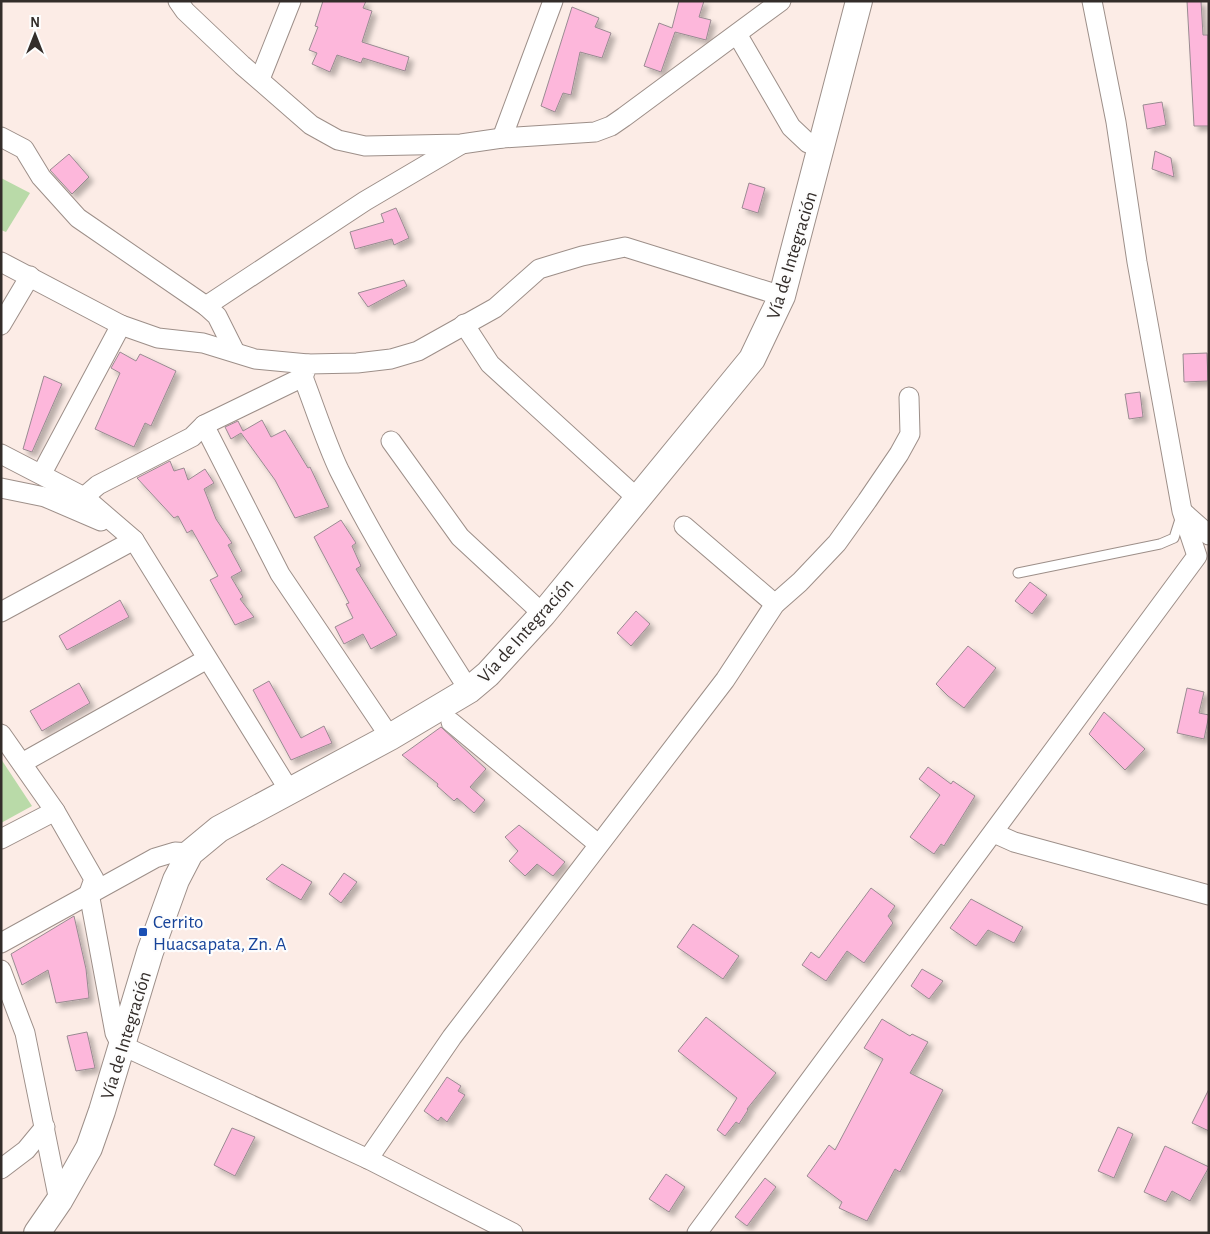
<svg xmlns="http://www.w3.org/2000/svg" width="1210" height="1234" viewBox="0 0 1210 1234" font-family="'Alegreya Sans',sans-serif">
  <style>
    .green { fill: #b9daa8 }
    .building { fill: #fdb7db; stroke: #998b91; filter: url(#shadow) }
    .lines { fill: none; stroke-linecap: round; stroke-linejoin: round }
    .service-casing { stroke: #9d8f89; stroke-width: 11 }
    .minor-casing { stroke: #9d8f89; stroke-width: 21 }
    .secondary-casing { stroke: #9d8f89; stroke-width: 28 }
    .service { stroke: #fff; stroke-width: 9 }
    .minor { stroke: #fff; stroke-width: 19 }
    .secondary { stroke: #fff; stroke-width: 26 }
    .transit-dot { fill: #1a4fb4; stroke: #fdfdfd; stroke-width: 2 }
    .labels { text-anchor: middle; stroke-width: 4.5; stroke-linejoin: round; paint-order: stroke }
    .street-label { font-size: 19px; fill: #332d2a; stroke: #fdfdfd }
    .transit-label { font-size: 19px; fill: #164399; stroke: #fdfdfd; text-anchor: start }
  </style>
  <defs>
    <filter id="shadow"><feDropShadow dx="4.5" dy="4.5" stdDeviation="2.5" flood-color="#0004"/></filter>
  </defs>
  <rect width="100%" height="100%" fill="#fcece6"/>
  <g class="green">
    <polygon points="1,178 30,193 6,232 1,230"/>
    <polygon points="1,759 32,806 1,823"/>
  </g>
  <g class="building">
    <polygon points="323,1 366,1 363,8 372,11 362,42 409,57 405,71 363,58 361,63 337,55 330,72 312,64 317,53 309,50 318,27 315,26"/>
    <polygon points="679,1 704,1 699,17 711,20 706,40 675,32 661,72 644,66 659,23 672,28"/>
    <polygon points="1187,1 1201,1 1203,35 1208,35 1209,126 1194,126"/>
    <polygon points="572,7 599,18 595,27 611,33 602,58 580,52 571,95 563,93 555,112 541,106"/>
    <polygon points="1162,102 1166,125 1147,129 1143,105"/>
    <polygon points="1155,151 1171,158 1174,177 1152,169"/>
    <polygon points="69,154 89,177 72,194 50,170"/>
    <polygon points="749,183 765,188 758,213 742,208"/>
    <polygon points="396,208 409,238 394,245 392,239 355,249 350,232 384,222 381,214"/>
    <polygon points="404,280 407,286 368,307 358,293"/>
    <polygon points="120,352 136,361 140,354 176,371 151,426 145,423 134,447 95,429 120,373 111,368"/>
    <polygon points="1207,353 1208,381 1184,382 1183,354"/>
    <polygon points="44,376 62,384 32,452 23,449"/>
    <polygon points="1140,392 1143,417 1129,419 1125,394"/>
    <polygon points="262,420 271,437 285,430 308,468 310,467 329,507 295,518 275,480 241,433 231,439 225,427 238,421 243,431"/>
    <polygon points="170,461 174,471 184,468 188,480 205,469 214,483 204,489 216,519 232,543 228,545 242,571 231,577 243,597 240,599 254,617 235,625 210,580 218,576 192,530 187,533 178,516 174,518 137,478"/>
    <polygon points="341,520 356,543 352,546 361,566 356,569 397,635 371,649 363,634 344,644 335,627 353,618 346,604 349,603 314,537"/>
    <polygon points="1030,582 1047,595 1032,614 1015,601"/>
    <polygon points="120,600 129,617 67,650 59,636"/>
    <polygon points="636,611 650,624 631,646 617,633"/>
    <polygon points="968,646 996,668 964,708 948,696 936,684"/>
    <polygon points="269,681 301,738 324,726 332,743 291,760 253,690"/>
    <polygon points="79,683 90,703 42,731 30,711"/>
    <polygon points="1187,688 1204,692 1199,713 1209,715 1204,739 1177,733"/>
    <polygon points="1104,712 1145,749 1125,770 1089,734"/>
    <polygon points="441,727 486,769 470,787 485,800 474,813 457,798 454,801 437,786 438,784 402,755"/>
    <polygon points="928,767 951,784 953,781 975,796 944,846 941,844 934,854 910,837 940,795 919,779"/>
    <polygon points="519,825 565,862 553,876 537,864 525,876 509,861 518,851 505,837"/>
    <polygon points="282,864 312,882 301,900 266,879"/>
    <polygon points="344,873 357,882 341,903 329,894"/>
    <polygon points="871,888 895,906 888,916 893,923 864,963 847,951 826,981 802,965 811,952 819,958"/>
    <polygon points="971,899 1023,927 1014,943 988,930 976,946 950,928"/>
    <polygon points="74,916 86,969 89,998 56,1003 48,970 22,985 11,954"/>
    <polygon points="693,924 739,956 723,979 677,947"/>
    <polygon points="922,969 943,981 929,999 911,986"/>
    <polygon points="706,1017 776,1073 747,1109 748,1110 739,1124 736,1122 725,1136 717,1130 737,1098 678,1051"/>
    <polygon points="882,1019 910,1036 912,1034 928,1042 910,1073 943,1090 900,1172 895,1169 867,1221 839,1208 842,1202 807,1176 829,1145 835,1150 883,1059 864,1048"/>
    <polygon points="87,1032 95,1068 76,1071 67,1036"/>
    <polygon points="447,1077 461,1086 458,1091 465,1095 447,1122 441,1117 438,1121 424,1111"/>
    <polygon points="1209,1089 1209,1131 1192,1123"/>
    <polygon points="1118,1127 1133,1134 1114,1178 1098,1171"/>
    <polygon points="232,1128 255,1137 235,1176 214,1165"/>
    <polygon points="1165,1146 1209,1167 1190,1201 1172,1191 1166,1202 1144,1192"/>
    <polygon points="666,1174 685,1187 669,1212 649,1199"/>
    <polygon points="765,1178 776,1187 747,1226 735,1217"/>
  </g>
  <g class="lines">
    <defs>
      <polyline id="service" points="1018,573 1160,544 1174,538 1181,516"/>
      <g id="minor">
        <polyline points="178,1 185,11 242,65 311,125 338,140 365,146 461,144 502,138 595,132 611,126 624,117 781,1"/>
        <polyline points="737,34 791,127 808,143 823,149"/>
        <polyline points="260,79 291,1"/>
        <polyline points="1,137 24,149 41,177 78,218 206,306 217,316 235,352"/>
        <polyline points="502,138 553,1"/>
        <polyline points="1,262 121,325 158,338 203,343 255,359 308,364"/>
        <polyline points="206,306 365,201 460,145"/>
        <polyline points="464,324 490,364 637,498"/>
        <polyline points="1,325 30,276"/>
        <path d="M303 377C315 408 325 440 339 470 377 546 423 618 469 690"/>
        <polyline points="204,425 280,574 390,737"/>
        <polyline points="391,441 460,537 543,614"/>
        <polyline points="1,454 84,497 134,540 289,790"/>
        <polyline points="42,473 121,325"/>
        <polyline points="1,488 45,497 101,521"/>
        <polyline points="84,497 98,485 192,437 204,425 303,377 308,364 357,363 391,359 418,351 495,308 539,269 582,256 625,247 782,296"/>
        <polyline points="1184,513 1209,535"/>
        <polyline points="684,526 775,604"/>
        <polyline points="1,612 134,540"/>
        <polyline points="451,722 598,844"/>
        <polyline points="1,734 55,811 94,879 89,893 115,1033 121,1045 368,1159 513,1233"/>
        <polyline points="22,763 207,659"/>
        <polyline points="994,833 1014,842 1209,895"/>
        <polyline points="1,839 55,811"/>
        <polyline points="1,943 155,858 175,852 190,853"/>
        <polyline points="1,970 25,1033 59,1201"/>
        <polyline points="368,1159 452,1037 725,680 775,604 800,582 837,543 867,501 899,454 910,434 909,397"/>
        <polyline points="1,1169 26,1150 45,1127"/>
        <polyline points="697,1233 1197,556 1182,511 1137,262 1116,122 1092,1"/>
      </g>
      <polyline id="secondary" points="37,1233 59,1201 89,1148 102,1111 150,952 176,880 190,853 219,829 390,737 469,690 488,674 543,614 752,359 782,296 859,1"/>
    </defs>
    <use href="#service" class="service-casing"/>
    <use href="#minor" class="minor-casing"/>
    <use href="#secondary" class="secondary-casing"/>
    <use href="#service" class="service"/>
    <use href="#minor" class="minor"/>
    <use href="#secondary" class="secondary"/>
  </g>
  <rect class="transit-dot" x="138" y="927" width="10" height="10" rx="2.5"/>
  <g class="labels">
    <g class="street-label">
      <text transform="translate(791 255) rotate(-73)" y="7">Vía de Integración</text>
      <text transform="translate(525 630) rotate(-48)" y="7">Vía de Integración</text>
      <text transform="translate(125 1035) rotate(-73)" y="7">Vía de Integración</text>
    </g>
    <g class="transit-label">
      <text x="153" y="928">Cerrito<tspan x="153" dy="22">Huacsapata, Zn. A</tspan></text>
    </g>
  </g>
  <rect width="1210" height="1234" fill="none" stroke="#332d2a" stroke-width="5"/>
  <g transform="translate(35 35)" stroke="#fdfdfd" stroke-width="4" paint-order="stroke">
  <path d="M0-4L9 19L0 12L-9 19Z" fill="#332d2a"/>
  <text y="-8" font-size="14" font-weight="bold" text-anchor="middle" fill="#332d2a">N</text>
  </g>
</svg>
